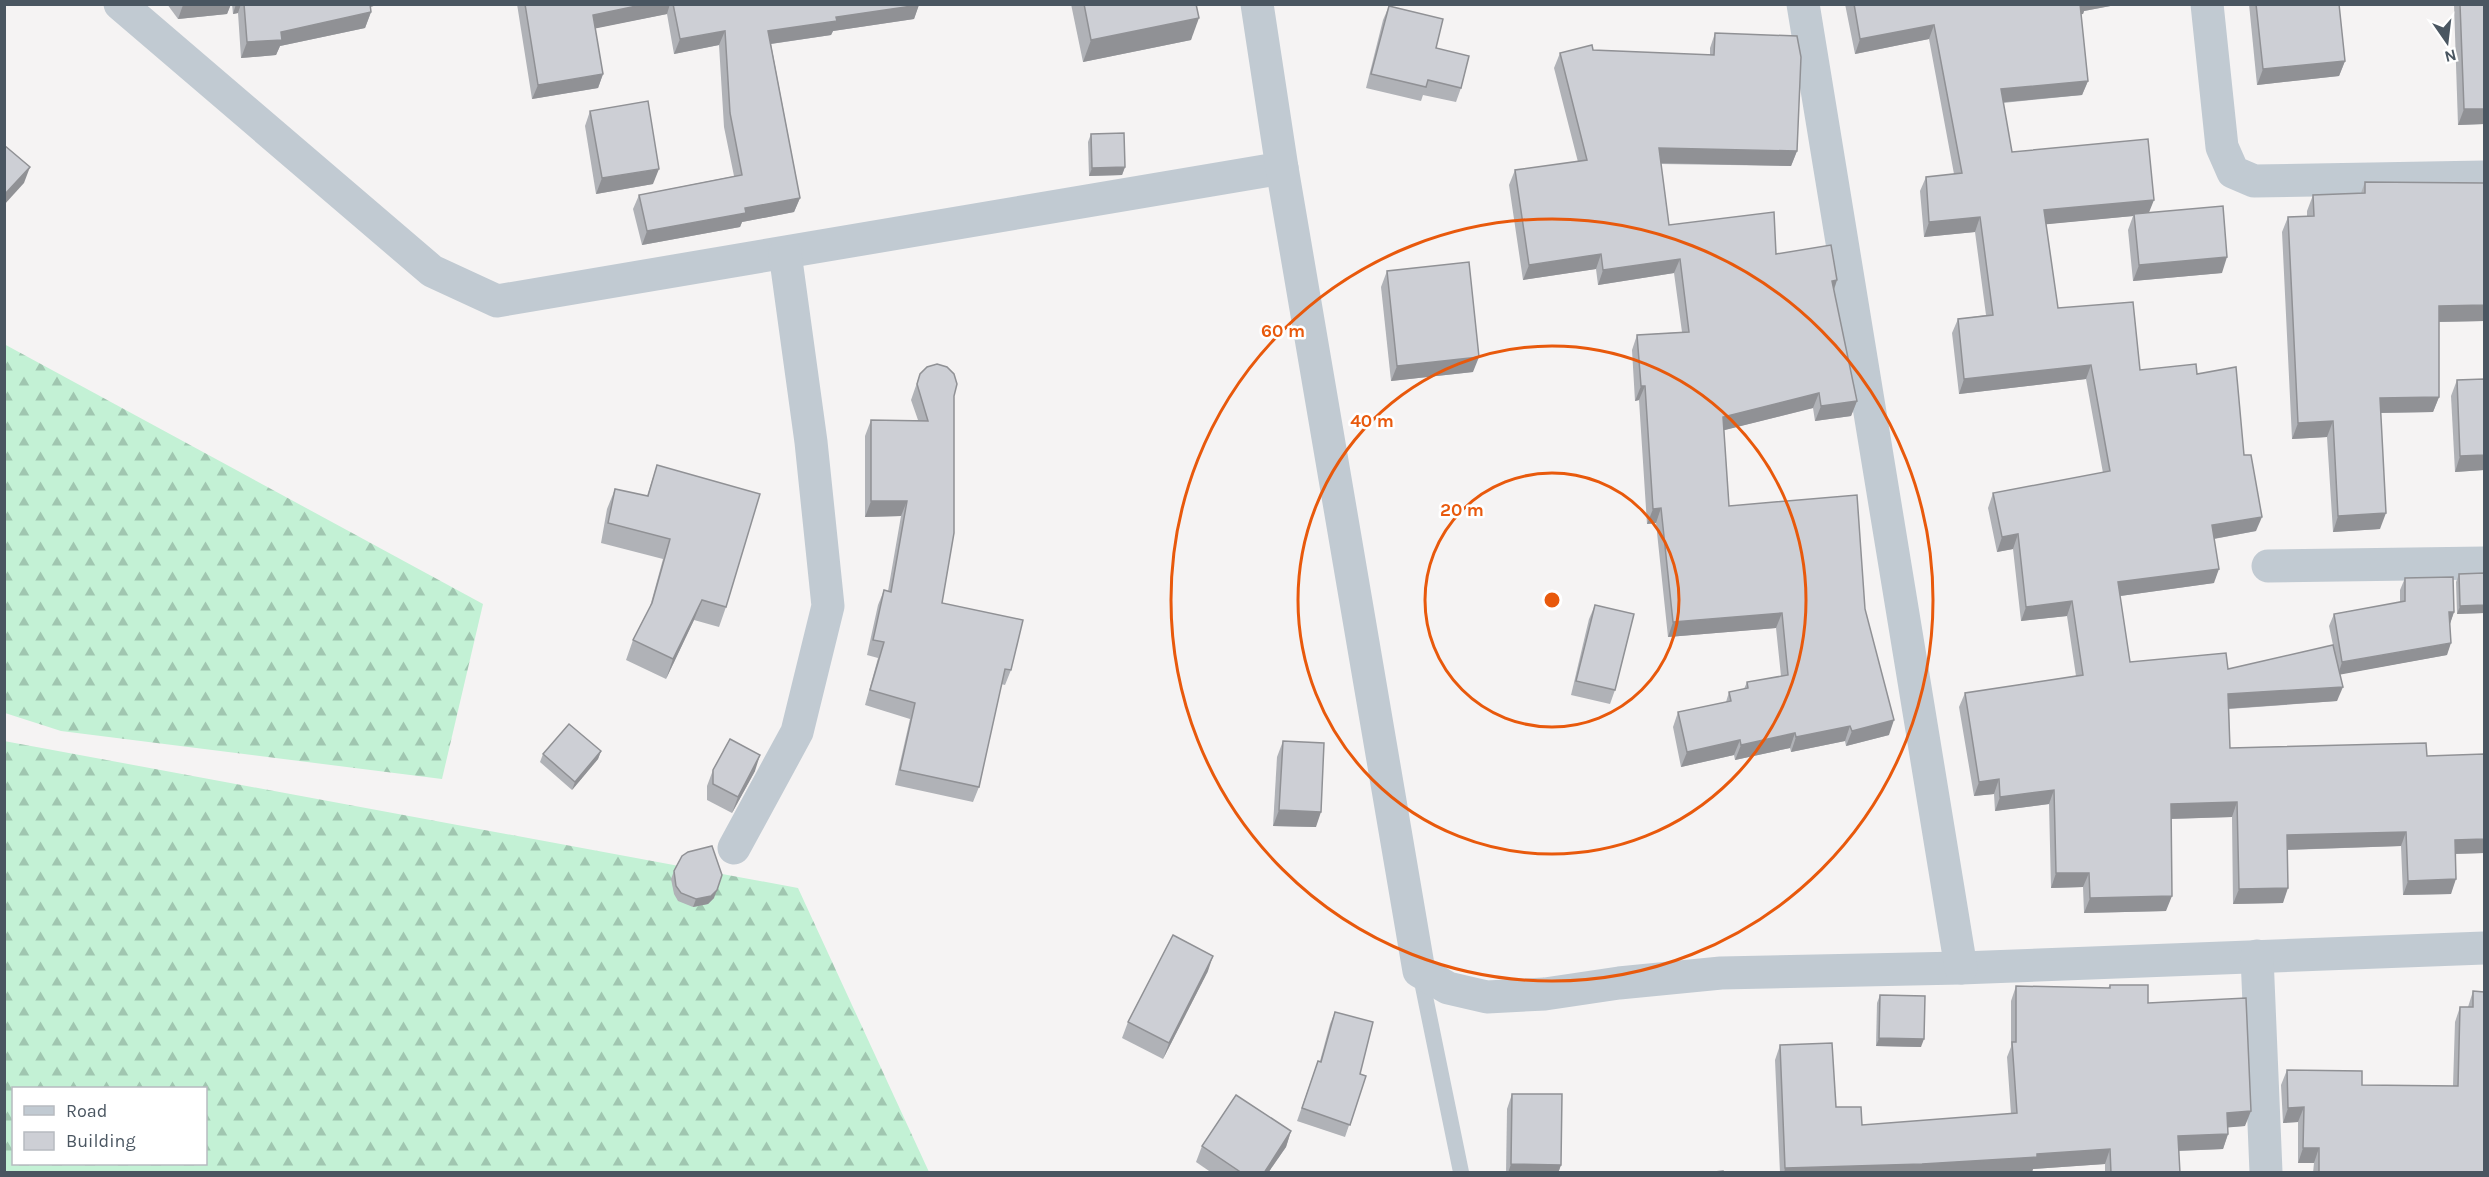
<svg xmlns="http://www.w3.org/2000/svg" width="2489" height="1177" viewBox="0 0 2489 1177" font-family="Karla,sans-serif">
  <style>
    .forest { fill: url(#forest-firs); fill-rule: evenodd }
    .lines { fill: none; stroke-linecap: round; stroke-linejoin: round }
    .lane { stroke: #c1cad2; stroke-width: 16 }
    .street { stroke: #c1cad2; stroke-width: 33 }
    .wall { fill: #b0b2b7 }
    .shaded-wall { fill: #909195 }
    .building { fill: #cdcfd5; stroke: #909195; stroke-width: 1.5 }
    .ring { fill: none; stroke: #e8590c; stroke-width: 3 }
    .centre { fill: #e8590c; stroke: #fff; stroke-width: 3 }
    .ring-label { font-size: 18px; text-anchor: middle; font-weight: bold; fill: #e8590c; stroke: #fff; stroke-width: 5; stroke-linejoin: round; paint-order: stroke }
  </style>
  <defs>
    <pattern id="forest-firs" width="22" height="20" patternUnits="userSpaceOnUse" patternTransform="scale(1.5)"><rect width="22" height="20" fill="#c3f1d5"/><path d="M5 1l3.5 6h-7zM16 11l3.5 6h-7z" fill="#a0c6b0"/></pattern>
  </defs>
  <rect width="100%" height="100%" fill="#f5f3f3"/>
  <g class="forest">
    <polygon points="4,344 483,604 442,779 61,731 5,713"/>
    <path d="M4 741 798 888 929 1172H5ZM14 1088H206V1164H14Z"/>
  </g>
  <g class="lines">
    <polyline class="lane" points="1420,972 1461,1172"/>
    <g class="street">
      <polyline points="120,4 432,271 497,301 1282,168"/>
      <polyline points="1257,4 1282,168 1419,971 1448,988 1487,997 1545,994 1619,983 1721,973 1961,968 2484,948"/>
      <polyline points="1803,4 1961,968"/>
      <polyline points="2207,4 2222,147 2233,172 2254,181 2484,177"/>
      <polyline points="2268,566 2484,563"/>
      <polyline points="734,848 797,732 828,606 811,442 785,253"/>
      <polyline points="2257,956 2266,1172"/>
    </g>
  </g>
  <g class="wall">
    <polygon points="167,4 231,4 227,14 178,19"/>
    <polygon points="232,4 381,4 370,7 371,12 365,28 280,46 276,55 241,58 238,13 233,14"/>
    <polygon points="517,4 919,4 914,19 833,31 831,35 771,44 800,198 794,212 742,222 740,227 642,245 633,209 639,195 734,176 724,127 719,45 674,54 667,14 595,28 603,74 598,88 532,99"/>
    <polygon points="1071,4 1196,4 1191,40 1083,62"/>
    <polygon points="1845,4 2121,4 2084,11 2083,14 2081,14 2088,81 2082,95 2003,103 2012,152 2149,213 2222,273 2133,281 2128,230 2133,216 2046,224 2058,308 2140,370 2197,374 2244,455 2256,531 2214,539 2214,583 2120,596 2130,662 2228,669 2333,645 2329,626 2334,614 2400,602 2400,590 2405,578 2454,612 2450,623 2447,655 2340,674 2337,701 2229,709 2230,748 2427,756 2484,853 2456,854 2451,894 2403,895 2401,846 2288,850 2283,903 2233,904 2232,817 2171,819 2166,911 2084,913 2083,887 2051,888 2049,804 1995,811 1994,794 1974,796 1959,707 1965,693 2076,676 2067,616 2021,621 2013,549 1997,552 1988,508 1993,493 2103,473 2086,379 1959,394 1952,333 1958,319 1986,315 1975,232 1924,237 1920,191 1926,177 1954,174 1929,39 1855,54"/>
    <polygon points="2249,4 2339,4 2345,61 2339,76 2257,85"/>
    <polygon points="2454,4 2484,4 2484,124 2458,125"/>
    <polygon points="1389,6 1461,88 1456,102 1423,95 1421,101 1366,88 1383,20"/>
    <polygon points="1715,33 1797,151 1791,166 1661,164 1669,225 1776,254 1837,280 1834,290 1857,401 1851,416 1815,421 1813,408 1724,430 1729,506 1865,609 1889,735 1846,746 1845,741 1791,752 1790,748 1735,760 1734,755 1681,767 1673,727 1678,712 1726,702 1729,692 1744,689 1747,682 1781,676 1776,628 1668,637 1656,523 1647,524 1639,400 1635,401 1632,350 1637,335 1682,332 1674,273 1598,285 1596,269 1523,280 1509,185 1515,170 1578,162 1554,68 1560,53 1593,50 1710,55 1710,48"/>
    <polygon points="590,111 653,184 596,194 585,126"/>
    <polygon points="1091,134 1125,167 1122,175 1089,176 1088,142"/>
    <polygon points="2365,182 2484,321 2439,322 2439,397 2433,412 2381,413 2380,529 2333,532 2327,437 2292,439 2282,232 2288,217 2307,216 2307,211 2313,195 2361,193"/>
    <polygon points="1387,271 1473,372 1391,381 1381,287"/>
    <polygon points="920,374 954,396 942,603 1011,670 1005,685 1001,684 979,787 973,802 895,785 910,719 865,705 878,658 867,655 878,605 884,590 888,591 901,516 865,517 865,436 871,420 918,420 911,400"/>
    <polygon points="2484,379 2484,470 2455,472 2451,396 2457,380"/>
    <polygon points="657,465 726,607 719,627 694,620 666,679 626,660 633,640 649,610 663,559 601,543 607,509 615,489 647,496"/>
    <polygon points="2484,573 2484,613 2457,614 2456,582 2459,574"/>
    <polygon points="1595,605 1615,690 1610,704 1571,695 1589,619"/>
    <polygon points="1283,741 1316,827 1273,826 1277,757"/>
    <polygon points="601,751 598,759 572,790 540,762 543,754"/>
    <polygon points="713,770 755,771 732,813 707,800 707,786"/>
    <polygon points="674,871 714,898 708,904 693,907 678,901 674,894 671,879"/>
    <polygon points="1208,971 1163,1059 1122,1038 1128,1022"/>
    <polygon points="2110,985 2148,1003 2245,1126 2228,1127 2228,1134 2223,1149 2178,1151 2180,1173 2105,1173 2105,1164 2033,1169 2032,1172 2022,1173 1780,1173 1775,1060 1780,1045 1836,1107 1862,1125 2011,1114 2007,1057 2011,1047 2011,1001 2016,986 2108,988"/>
    <polygon points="2473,991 2484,1173 2313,1173 2314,1163 2298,1163 2298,1122 2283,1123 2281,1085 2287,1070 2362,1085 2453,1086 2455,1022 2460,1007 2468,1007"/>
    <polygon points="1880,995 1921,1047 1876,1046 1877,1003"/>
    <polygon points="1335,1012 1360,1074 1366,1076 1345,1137 1297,1121 1318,1061 1320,1061 1330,1024"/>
    <polygon points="1512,1094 1561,1165 1558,1173 1506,1173 1507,1109"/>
    <polygon points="1291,1131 1286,1147 1268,1173 1212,1173 1196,1162 1202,1146"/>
  </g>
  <g class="shaded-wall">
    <polygon points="231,4 227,14 178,19 183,5"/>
    <polygon points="236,4 241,4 238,13 233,14"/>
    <polygon points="363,4 381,4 362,9"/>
    <polygon points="646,4 670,4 667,14 588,30 593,15"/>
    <polygon points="2078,4 2121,4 2084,11 2083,14 2075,15"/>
    <polygon points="919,5 914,19 833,31 831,35 763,45 768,31 836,17"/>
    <polygon points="371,12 365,28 280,46 276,55 241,58 247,42 281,32"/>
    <polygon points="1199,18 1191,40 1083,62 1091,40"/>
    <polygon points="1934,25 1929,39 1855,54 1860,39"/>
    <polygon points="725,31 719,45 674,54 680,39"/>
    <polygon points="2345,61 2339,76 2257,85 2263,69"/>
    <polygon points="603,74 598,88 532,99 538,85"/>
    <polygon points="2088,81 2082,95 1995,103 2001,89"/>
    <polygon points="2464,109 2484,109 2484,124 2458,125"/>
    <polygon points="1659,148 1797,151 1791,166 1654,163"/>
    <polygon points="30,167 24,183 4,205 4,195"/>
    <polygon points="1125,167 1122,175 1089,176 1092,168"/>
    <polygon points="659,169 653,184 596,194 602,178"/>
    <polygon points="800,198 794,212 742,222 740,227 642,245 647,231 745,208"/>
    <polygon points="2154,200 2148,215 2134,214 2133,216 2039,225 2044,210"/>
    <polygon points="1980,217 1975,232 1924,237 1929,222"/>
    <polygon points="1601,254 1596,269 1523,280 1529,265"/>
    <polygon points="2227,257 2222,273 2133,281 2139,265"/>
    <polygon points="1680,259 1674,273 1598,285 1603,270"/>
    <polygon points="1837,280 1832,295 1832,281"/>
    <polygon points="2484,305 2484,321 2433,322 2439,306"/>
    <polygon points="1479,357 1473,372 1391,381 1397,366"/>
    <polygon points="2091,365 2086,379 1959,394 1964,379"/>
    <polygon points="1641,386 1645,386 1639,400 1635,401"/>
    <polygon points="1819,393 1813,408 1717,432 1723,417"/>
    <polygon points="2439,397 2433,412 2374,413 2380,398"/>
    <polygon points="1857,401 1851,416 1815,421 1821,406"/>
    <polygon points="2333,421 2327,437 2292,439 2298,423"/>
    <polygon points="2484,455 2484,470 2455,472 2460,456"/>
    <polygon points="871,501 907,501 901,516 865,517"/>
    <polygon points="1661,508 1656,523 1647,524 1653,509"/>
    <polygon points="2386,513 2380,529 2333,532 2338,516"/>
    <polygon points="2262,517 2256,531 2207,540 2212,525"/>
    <polygon points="2018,534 2013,549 1997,552 2002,537"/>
    <polygon points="2219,569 2214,583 2113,597 2118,582"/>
    <polygon points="702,600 694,620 666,679 673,659"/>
    <polygon points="2072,601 2067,616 2021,621 2026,607"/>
    <polygon points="2484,605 2484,613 2457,614 2460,606"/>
    <polygon points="2449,612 2454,612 2450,624"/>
    <polygon points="1782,613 1776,628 1668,637 1673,622"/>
    <polygon points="2451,643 2447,655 2338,675 2342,662"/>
    <polygon points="2343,687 2337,701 2223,709 2228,694"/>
    <polygon points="1894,720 1889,735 1846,746 1852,731"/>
    <polygon points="1850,726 1845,741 1791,752 1796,737"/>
    <polygon points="1795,733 1790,748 1735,760 1741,745"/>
    <polygon points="1740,740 1734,755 1681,767 1687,752"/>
    <polygon points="601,751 598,759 572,790 575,782"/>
    <polygon points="760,755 755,771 732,813 738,797"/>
    <polygon points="1999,779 1994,794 1974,796 1979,782"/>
    <polygon points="2054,790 2049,804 1995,811 2000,797"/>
    <polygon points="2237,802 2232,817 2165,819 2171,804"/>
    <polygon points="1279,810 1321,812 1316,827 1273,826"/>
    <polygon points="2406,832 2401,846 2282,850 2287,835"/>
    <polygon points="2484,839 2484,853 2450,854 2455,840"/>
    <polygon points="2056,873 2089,873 2083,887 2051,888"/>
    <polygon points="2456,879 2451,894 2403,895 2408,881"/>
    <polygon points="2288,888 2283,903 2233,904 2239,889"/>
    <polygon points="717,890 714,898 708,904 693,907 696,899"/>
    <polygon points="2172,896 2166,911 2084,913 2090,898"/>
    <polygon points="1213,956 1208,971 1163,1059 1169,1043"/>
    <polygon points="1879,1038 1924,1039 1921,1047 1876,1046"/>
    <polygon points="2304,1107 2298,1122 2283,1123 2288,1108"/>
    <polygon points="2251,1111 2245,1126 2222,1128 2227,1113"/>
    <polygon points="1291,1131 1286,1147 1268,1173 1264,1173"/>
    <polygon points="2228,1134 2223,1149 2172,1151 2178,1136"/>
    <polygon points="2303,1148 2319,1148 2314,1163 2298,1163"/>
    <polygon points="2110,1149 2105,1164 2033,1169 2032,1172 1784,1173 1785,1168 2037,1154"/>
    <polygon points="1511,1164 1561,1165 1558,1173 1508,1173"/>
  </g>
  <g class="building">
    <polygon points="244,4 370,4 371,12 281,32 282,40 247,42"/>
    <polygon points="525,4 646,4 593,15 603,74 538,85"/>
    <polygon points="673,4 919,4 919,5 836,17 837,21 768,31 800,198 745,208 746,213 647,231 639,195 742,175 730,113 725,31 680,39"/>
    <polygon points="1084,4 1196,4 1199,18 1091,40"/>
    <polygon points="1854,4 2080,4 2088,81 2001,89 2012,152 2148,139 2154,200 2044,210 2058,308 2133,302 2140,370 2196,364 2197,374 2236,367 2244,455 2251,455 2262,517 2212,525 2219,569 2118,582 2130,662 2226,653 2228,669 2333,645 2343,687 2228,694 2230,748 2426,743 2427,756 2484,754 2484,839 2455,840 2456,879 2408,881 2406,832 2287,835 2288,888 2239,889 2237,802 2171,804 2172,896 2090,898 2089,873 2056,873 2054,790 2000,797 1999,779 1979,782 1965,693 2083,675 2072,601 2026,607 2018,534 2002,537 1993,493 2110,471 2091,365 1964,379 1958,319 1993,315 1980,217 1929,222 1926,177 1962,173 1934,25 1860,39"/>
    <polygon points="2256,4 2339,4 2345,61 2263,69"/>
    <polygon points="2460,4 2484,4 2484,109 2464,109"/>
    <polygon points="1389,6 1443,19 1436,48 1469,56 1461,88 1428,80 1426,87 1371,74"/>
    <polygon points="1715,33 1797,36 1801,57 1797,151 1659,148 1669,225 1774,212 1776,254 1831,245 1837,280 1832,281 1857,401 1821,406 1819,393 1723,417 1729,506 1857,495 1865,609 1894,720 1852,731 1850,726 1796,737 1795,733 1741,745 1740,740 1687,752 1678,712 1731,701 1729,692 1748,688 1747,682 1788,675 1782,613 1673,622 1661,508 1653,509 1645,386 1641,386 1637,335 1689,332 1680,259 1603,270 1601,254 1529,265 1515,170 1587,160 1560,53 1592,45 1593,50 1714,55"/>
    <polygon points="648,101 659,169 602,178 590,111"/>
    <polygon points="1124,133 1125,167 1092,168 1091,134"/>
    <polygon points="4,145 30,167 4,195"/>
    <polygon points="2365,182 2484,183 2484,305 2439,306 2439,397 2380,398 2386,513 2338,516 2333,421 2298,423 2288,217 2314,216 2313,195 2365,193"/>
    <polygon points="2223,206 2227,257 2139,265 2134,214"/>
    <polygon points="1469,262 1479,357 1397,366 1387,271"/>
    <polygon points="937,364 947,367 954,374 957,384 954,396 954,533 942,603 1023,620 1011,670 1005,669 979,787 900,770 915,703 870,690 884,642 873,640 884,590 891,592 907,501 871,501 871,420 928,421 917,384 920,374 927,367"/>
    <polygon points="2484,379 2484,455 2460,456 2457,380"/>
    <polygon points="657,465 760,494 726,607 702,600 673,659 633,640 652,603 670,539 608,523 615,489 648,496"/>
    <polygon points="2484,573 2484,605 2460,606 2459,574"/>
    <polygon points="2453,577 2454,612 2449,612 2451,643 2342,662 2334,614 2405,601 2405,578"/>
    <polygon points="1595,605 1634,614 1615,690 1576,681"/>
    <polygon points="569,724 601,751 575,782 543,754"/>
    <polygon points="730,739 760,755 738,797 713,784 713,770"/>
    <polygon points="1283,741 1324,743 1321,812 1279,810"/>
    <polygon points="712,846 722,875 717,890 711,896 696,899 681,893 676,886 674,871 682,856 688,852"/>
    <polygon points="1173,935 1213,956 1169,1043 1128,1022"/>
    <polygon points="2110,985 2148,985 2148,1003 2246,998 2251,1111 2227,1113 2228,1134 2178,1136 2180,1173 2111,1173 2110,1149 2037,1154 2037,1157 1922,1164 1785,1168 1780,1045 1832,1043 1836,1107 1861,1107 1862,1125 2017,1113 2012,1042 2016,1042 2016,986 2110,988"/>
    <polygon points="2473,991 2484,992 2484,1173 2319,1173 2319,1148 2303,1148 2304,1107 2288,1108 2287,1070 2362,1071 2362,1085 2458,1086 2460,1007 2473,1007"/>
    <polygon points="1880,995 1925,996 1924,1039 1879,1038"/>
    <polygon points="1335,1012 1373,1022 1360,1074 1366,1076 1350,1125 1302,1108 1318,1061 1321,1062"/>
    <polygon points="1512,1094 1562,1094 1561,1165 1511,1164"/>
    <polygon points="1236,1095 1291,1131 1264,1173 1242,1173 1202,1146"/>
    <polygon points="1723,1171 1723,1173 1705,1173"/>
  </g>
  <g class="ring">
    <circle cx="1552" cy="600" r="127"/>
    <circle cx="1552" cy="600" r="254"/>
    <circle cx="1552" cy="600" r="381"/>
  </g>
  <circle cx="1552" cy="600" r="9" class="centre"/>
  <g class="ring-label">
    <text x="1283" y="337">60 m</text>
    <text x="1372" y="427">40 m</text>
    <text x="1462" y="516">20 m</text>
  </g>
  <rect width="2489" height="1177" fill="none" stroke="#4a5661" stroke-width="12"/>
  <rect x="12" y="1087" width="195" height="78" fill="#ffffff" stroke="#b7bbc0" stroke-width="1.5"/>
  <rect x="24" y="1106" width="30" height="9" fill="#c1cad2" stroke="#b7bbc0" stroke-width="1.5"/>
  <text x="66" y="1117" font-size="18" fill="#4a5661">Road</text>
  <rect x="24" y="1132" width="30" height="18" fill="#cdcfd5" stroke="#b7bbc0" stroke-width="1.5"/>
  <text x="66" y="1147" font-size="18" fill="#4a5661">Building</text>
  <g transform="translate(2447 42) rotate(166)" stroke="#ffffff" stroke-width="4.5" paint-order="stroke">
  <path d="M0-4.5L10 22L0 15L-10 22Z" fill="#4a5661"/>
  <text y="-9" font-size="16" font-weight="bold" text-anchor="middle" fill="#4a5661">N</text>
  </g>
</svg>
